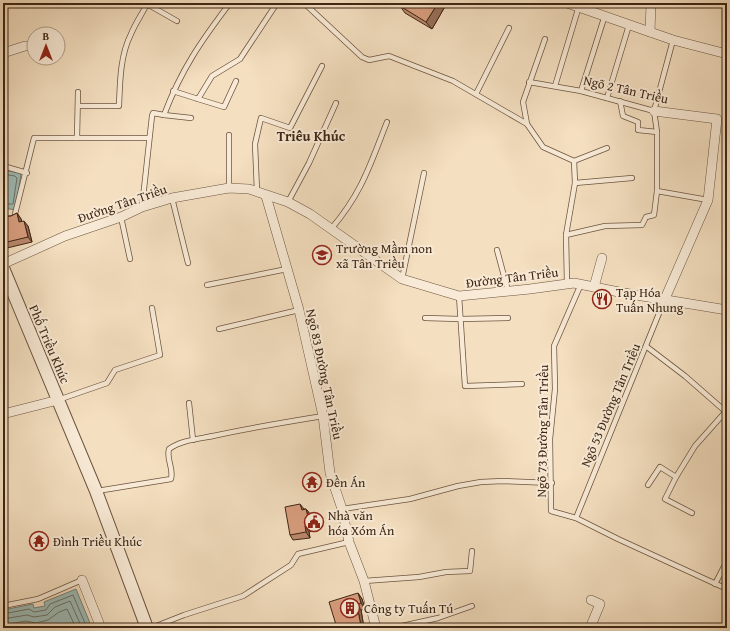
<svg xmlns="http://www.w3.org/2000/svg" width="730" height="631" viewBox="0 0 730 631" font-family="'Gentium Book Plus',serif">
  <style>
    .water { fill: #9dbcb8; stroke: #778076 }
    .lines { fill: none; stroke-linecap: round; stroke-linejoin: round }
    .shore { stroke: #6e7166; stroke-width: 1 }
    .service-casing { stroke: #6c543f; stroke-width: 6 }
    .minor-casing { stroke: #6c543f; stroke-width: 10 }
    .tertiary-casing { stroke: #6c543f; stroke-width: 14 }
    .service { stroke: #f8ead6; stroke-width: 4.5 }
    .minor { stroke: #f8ead6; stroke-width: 9 }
    .tertiary { stroke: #f8ead6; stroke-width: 12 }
    .wall { fill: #bb886d; stroke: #3e2614 }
    .shaded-wall { fill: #986f59; stroke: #3e2614 }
    .building { fill: #d99e7f; stroke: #3e2614 }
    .labels { text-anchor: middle; stroke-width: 4; stroke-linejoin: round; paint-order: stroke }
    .street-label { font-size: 13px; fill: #3e2614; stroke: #f8ead6 }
    .poi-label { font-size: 13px; fill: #3e2614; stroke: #f8ead6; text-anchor: start }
    .neighbourhood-label { font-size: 14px; font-weight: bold; fill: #3e2614; stroke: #f8ead6 }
  </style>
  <rect width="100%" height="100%" fill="#f4dfc0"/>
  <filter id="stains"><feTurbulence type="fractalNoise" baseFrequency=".005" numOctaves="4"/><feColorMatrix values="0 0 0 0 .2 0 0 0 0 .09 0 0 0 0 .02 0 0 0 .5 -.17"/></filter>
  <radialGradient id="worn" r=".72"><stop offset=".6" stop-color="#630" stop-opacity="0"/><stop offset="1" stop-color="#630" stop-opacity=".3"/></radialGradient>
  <g class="water">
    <polygon points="3,170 21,173 16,210 3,208"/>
    <polygon points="76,589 92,628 3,628 3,610 33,604 34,608 45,606 44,602"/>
  </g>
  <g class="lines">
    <g class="shore">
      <polyline points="3,174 15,176 17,178 13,204 3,204"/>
      <polyline points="3,614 29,609 34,612 46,610 50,604 73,595 87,628"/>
      <polyline points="3,619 27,615 34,617 47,615 55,607 70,601 82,628"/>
      <polyline points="3,625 26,621 36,623 48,620 59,612 67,609 76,628"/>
    </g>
    <defs>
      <g id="service">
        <polyline points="304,3 362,57 369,60 389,56 453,81 527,124 543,147 574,161 607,148"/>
        <polyline points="147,4 177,21"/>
        <polyline points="529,82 581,91 654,111"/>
        <polyline points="555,86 579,6"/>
        <polyline points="173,91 198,99 212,76 240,59 277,3"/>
        <polyline points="581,91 605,15"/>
        <polyline points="476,94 509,28"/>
        <polyline points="607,98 629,25"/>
        <polyline points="198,99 224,107 236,81"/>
        <polyline points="620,101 623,116 638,122 638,130 657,132 657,191 708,200"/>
        <path d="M78 106H119C120 82 120 56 131 34 135 24 142 14 147 4L145 3"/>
        <polyline points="164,115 191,118"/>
        <polyline points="527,124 523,102 545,39"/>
        <polyline points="657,132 654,111 673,40"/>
        <polyline points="229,135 229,188"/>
        <polyline points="77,138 78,92"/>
        <polyline points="3,166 27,173"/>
        <polyline points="575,183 632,178"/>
        <polyline points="257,191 255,144 261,118 290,128 322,66"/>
        <polyline points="172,198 188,263"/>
        <polyline points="288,202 309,163 336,103"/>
        <path d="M142 207 152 116 153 113 164 115C181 70 201 41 230 3"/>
        <polyline points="121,217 130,259"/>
        <polyline points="3,218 14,218 34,138 149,138"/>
        <path d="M331 229C362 193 370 165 387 122"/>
        <polyline points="566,235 605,226 642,225 646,217 654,215 657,191"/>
        <polyline points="497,250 508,291"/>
        <polyline points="402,279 424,173"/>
        <polyline points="567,284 566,235 575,183 574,161"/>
        <polyline points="581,284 554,346 555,389 550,439 551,511 576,518 618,539 727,589"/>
        <polyline points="207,285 287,269"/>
        <polyline points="459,296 465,386 522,384"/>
        <polyline points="425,318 460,319 508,318"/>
        <polyline points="219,329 299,310"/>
        <polyline points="647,347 685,376 725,411"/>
        <polyline points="58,400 107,383 115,370 160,355 152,308"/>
        <polyline points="189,403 193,440"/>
        <polyline points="676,477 665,499 692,513"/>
        <polyline points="648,485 660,467 676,477 695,446 727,410"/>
        <path d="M97 491 171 479C174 468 166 460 169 449 181 440 199 439 213 436 249 428 286 422 323 416"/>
        <polyline points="342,509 410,499 458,486 481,482 503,481 552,483"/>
        <polyline points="576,518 664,301"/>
        <polyline points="364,581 419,577 446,572 470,571 472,551"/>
        <polyline points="715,584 727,561"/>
        <polyline points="3,606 38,599 82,580"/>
        <polyline points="151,628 184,615 243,596 291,565 298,554 349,542"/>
        <polyline points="393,628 438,618 472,606"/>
      </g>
      <g id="minor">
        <polyline points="567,3 673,40 727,54"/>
        <polyline points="650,32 651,3"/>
        <polyline points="3,53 25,46"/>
        <polyline points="654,111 717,119 708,200 664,301"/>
        <polyline points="266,196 299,310 323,416 330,473 342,509 349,542 364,581 376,628"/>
        <polyline points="3,264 65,236 121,217 142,207 172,198 229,188 249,189 288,202 310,214 402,279 459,296 530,289 574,283 624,293 727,310"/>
        <polyline points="594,287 602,258"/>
        <polyline points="3,414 58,400"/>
        <polyline points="82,580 101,628"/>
        <polyline points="590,628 600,604 591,600"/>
      </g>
      <polyline id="tertiary" points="3,268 96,491 147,628"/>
    </defs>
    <use href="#service" class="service-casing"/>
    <use href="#minor" class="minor-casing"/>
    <use href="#tertiary" class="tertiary-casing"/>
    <use href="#service" class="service"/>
    <use href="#minor" class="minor"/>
    <use href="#tertiary" class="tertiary"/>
  </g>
  <g class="wall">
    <polygon points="401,3 447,3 432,29 405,13 400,6"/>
    <polygon points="17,213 21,219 22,222 28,226 32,242 7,248 3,243 11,216"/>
    <polygon points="606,296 604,307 596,306 594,303"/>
    <polygon points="304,509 306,509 310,514 314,530 309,532 310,538 293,540 290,535"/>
    <polygon points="358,593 362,599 365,609 361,610 364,628 337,628"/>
  </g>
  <g class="shaded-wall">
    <polygon points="438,3 447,3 432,29 426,22"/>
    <polygon points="17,213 21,219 23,228 19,222"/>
    <polygon points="24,221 28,226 32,242 28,237"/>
    <polygon points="603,292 606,296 604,307 602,304"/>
    <polygon points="300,504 304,509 302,510"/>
    <polygon points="306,509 310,514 314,530 310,525"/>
    <polygon points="305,526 309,532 310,538 306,532"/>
    <polygon points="358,593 362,599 365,609 361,603"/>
    <polygon points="357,605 361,610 364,628 362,628 361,626"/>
  </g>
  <g class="building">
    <polygon points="401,3 438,3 426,22 400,6"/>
    <polygon points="17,213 19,222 24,221 28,237 3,243 3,217 11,216"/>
    <polygon points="597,291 603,292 602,304 594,303"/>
    <polygon points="300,504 302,510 306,509 310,525 305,526 306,532 290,535 285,507"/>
    <polygon points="358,593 361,603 357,605 361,626 353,628 337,628 329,602"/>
  </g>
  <defs>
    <symbol id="school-ring" viewBox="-11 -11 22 22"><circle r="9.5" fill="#f8ead6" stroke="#8f2418" stroke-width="1.5"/><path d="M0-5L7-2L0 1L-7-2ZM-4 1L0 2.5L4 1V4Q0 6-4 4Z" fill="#8f2418"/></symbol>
    <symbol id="restaurant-ring" viewBox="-11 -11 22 22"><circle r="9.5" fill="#f8ead6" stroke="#8f2418" stroke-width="1.5"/><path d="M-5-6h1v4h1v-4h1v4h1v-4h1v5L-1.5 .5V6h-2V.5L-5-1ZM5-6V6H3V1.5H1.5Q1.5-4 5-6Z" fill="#8f2418"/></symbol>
    <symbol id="temple-ring" viewBox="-11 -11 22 22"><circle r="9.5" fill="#f8ead6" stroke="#8f2418" stroke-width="1.5"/><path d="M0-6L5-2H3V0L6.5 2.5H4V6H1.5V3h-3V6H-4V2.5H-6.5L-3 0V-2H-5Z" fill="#8f2418"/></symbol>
    <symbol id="civic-ring" viewBox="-11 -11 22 22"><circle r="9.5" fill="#f8ead6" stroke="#8f2418" stroke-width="1.5"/><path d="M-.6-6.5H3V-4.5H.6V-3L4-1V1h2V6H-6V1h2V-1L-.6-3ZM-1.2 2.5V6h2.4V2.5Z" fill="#8f2418"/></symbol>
    <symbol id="building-ring" viewBox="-11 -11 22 22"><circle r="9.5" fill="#f8ead6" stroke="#8f2418" stroke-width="1.5"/><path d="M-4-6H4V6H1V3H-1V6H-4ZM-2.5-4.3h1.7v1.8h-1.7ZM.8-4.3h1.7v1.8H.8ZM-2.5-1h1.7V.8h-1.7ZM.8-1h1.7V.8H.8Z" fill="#8f2418"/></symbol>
  </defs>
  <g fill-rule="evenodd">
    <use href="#school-ring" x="311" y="244" width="22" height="22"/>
    <use href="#restaurant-ring" x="591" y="288" width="22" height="22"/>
    <use href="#temple-ring" x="301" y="471" width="22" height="22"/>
    <use href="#civic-ring" x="303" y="511" width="22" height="22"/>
    <use href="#temple-ring" x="28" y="530" width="22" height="22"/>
    <use href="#building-ring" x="339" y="597" width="22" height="22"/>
  </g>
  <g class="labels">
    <g class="street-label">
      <text transform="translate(626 89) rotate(13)" y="5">Ngõ 2 Tân Triều</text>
      <text transform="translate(122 203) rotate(-19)" y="5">Đường Tân Triều</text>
      <text transform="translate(512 277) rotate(-7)" y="5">Đường Tân Triều</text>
      <text transform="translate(50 344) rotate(67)" y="5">Phố Triều Khúc</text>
      <text transform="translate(325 374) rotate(78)" y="5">Ngõ 83 Đường Tân Triều</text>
      <text transform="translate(610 405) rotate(-67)" y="5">Ngõ 53 Đường Tân Triều</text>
      <text transform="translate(542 431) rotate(-89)" y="5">Ngõ 73 Đường Tân Triều</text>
    </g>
    <g class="poi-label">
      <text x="336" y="253">Trường Mầm non<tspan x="336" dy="15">xã Tân Triều</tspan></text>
      <text x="616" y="297">Tạp Hóa<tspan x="616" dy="15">Tuấn Nhung</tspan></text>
      <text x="326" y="487">Đền Án</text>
      <text x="328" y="520">Nhà văn<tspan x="328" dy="15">hóa Xóm Án</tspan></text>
      <text x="53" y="546">Đình Triều Khúc</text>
      <text x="364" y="613">Công ty Tuấn Tú</text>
    </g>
    <g class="neighbourhood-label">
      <text x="311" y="141">Triêu Khúc</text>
    </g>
  </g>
  <rect width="730" height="631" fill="none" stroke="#f4dfc0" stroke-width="16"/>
  <rect x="4" y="4" width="722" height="623" fill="none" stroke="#3e2614" stroke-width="2"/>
  <rect x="8" y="8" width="714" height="615" fill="none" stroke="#3e2614"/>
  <g transform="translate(46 46)"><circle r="19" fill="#f8ead6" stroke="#ae9c88"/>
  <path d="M0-3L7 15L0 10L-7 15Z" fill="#8f2418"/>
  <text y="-6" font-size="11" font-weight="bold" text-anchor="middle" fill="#3e2614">B</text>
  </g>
  <rect width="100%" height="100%" filter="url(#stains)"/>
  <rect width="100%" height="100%" fill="url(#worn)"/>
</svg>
